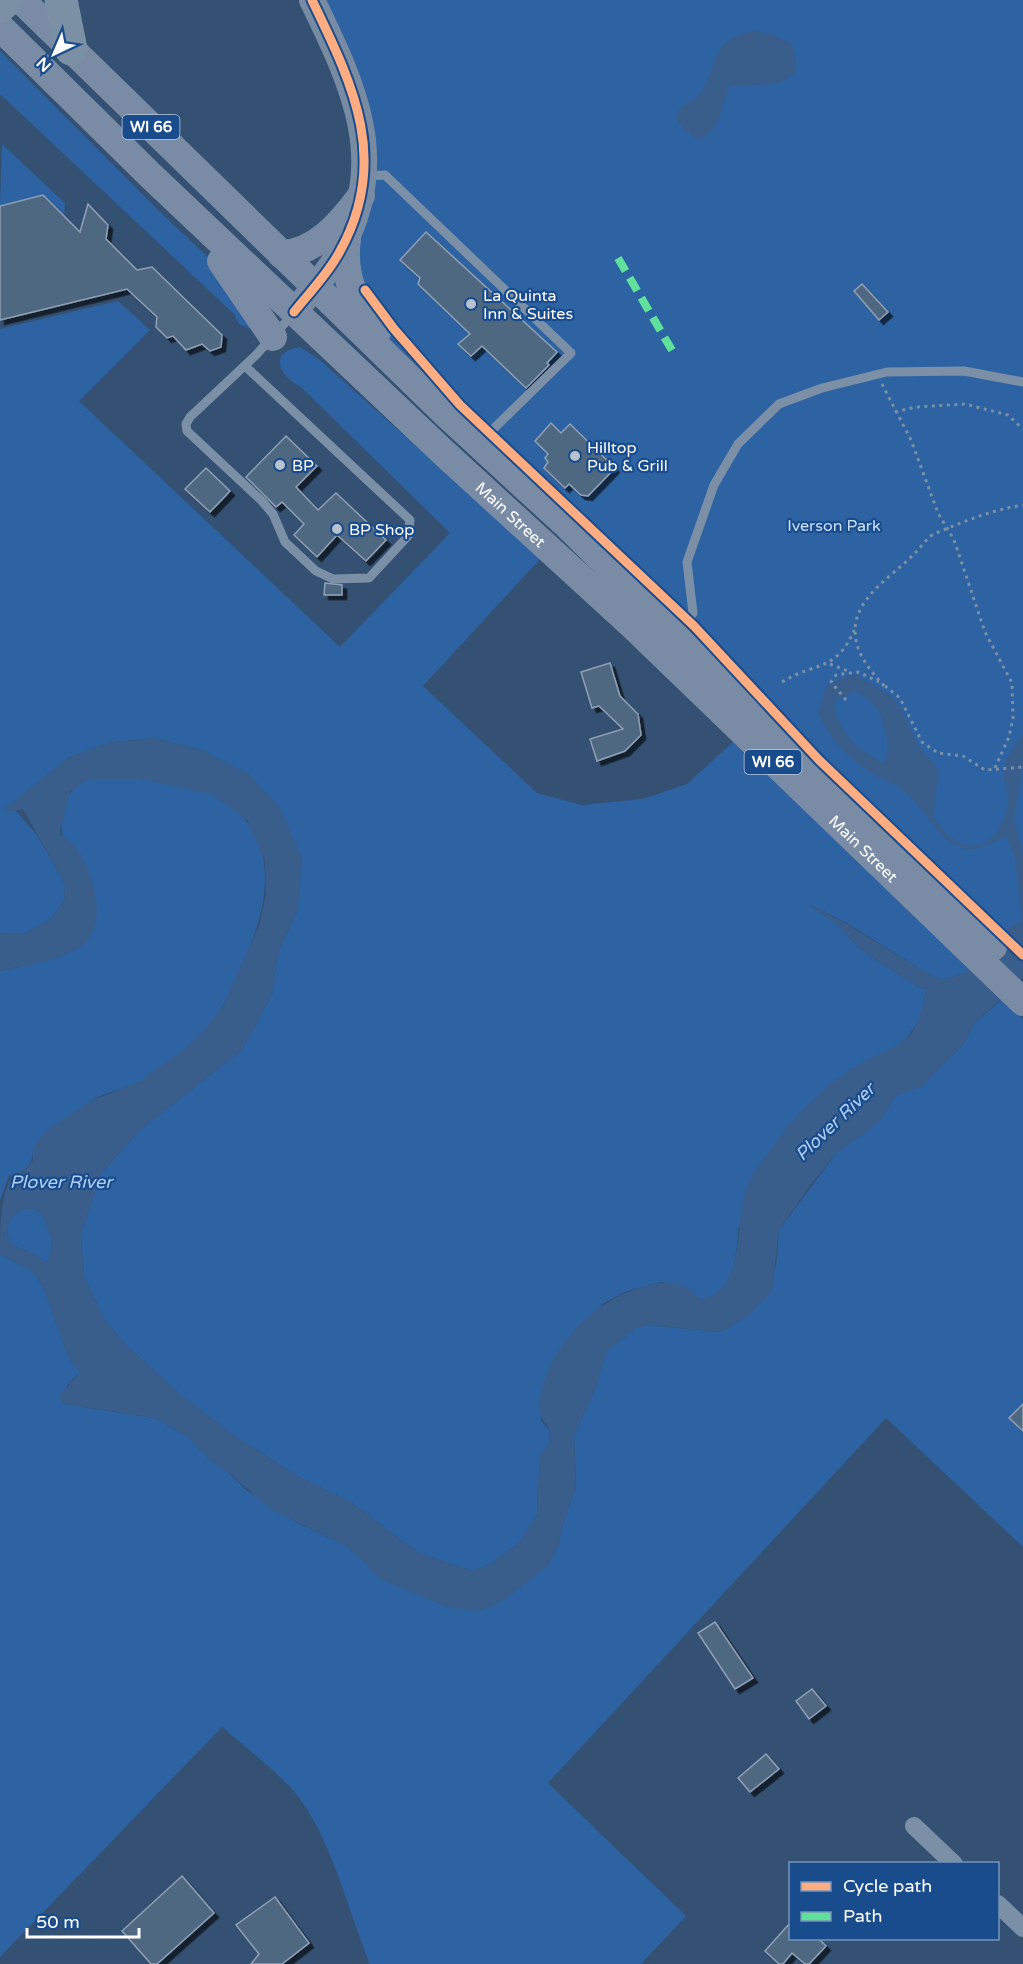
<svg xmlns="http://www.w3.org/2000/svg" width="1023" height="1964" viewBox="0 0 1023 1964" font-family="'Varela Round',sans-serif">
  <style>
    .green { fill: #2d63a3 }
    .water { fill: #395e8b; fill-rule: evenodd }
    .building { fill: #506782; stroke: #8fa0b4; stroke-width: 1.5; filter: url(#shadow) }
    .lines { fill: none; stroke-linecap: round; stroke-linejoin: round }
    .path { stroke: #7b8fa6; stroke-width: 3; stroke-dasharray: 3 4.5; stroke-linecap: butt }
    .lane { stroke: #7b8fa6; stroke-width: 9 }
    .street { stroke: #7b8fa6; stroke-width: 18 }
    .secondary { stroke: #778ba2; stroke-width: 26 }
    .primary { stroke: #7a8ca5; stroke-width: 28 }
    .highway { stroke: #7c90a5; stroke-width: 33 }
    .quiet { stroke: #60e19b; stroke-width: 8; stroke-dasharray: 15 8; stroke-linecap: butt }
    .cycleway-casing { stroke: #194c8d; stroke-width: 13 }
    .cycleway { stroke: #ffac80; stroke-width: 9 }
    .poi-dot { fill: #b8c2ce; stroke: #194c8d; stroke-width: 2 }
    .labels { text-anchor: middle; stroke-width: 4.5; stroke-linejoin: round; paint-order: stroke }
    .shield { fill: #194c8d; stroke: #bac9dd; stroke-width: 1.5 }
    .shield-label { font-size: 15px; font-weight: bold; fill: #fff }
    .poi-label { font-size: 16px; fill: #fff; stroke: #194c8d; text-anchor: start }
    .street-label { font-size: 16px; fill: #fff; stroke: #194c8d }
    .park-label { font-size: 16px; fill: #cae0fa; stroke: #194c8d }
    .water-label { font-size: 18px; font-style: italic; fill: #b0d0f5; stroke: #194c8d }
  </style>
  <defs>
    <filter id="shadow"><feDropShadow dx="4.5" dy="4.5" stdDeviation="0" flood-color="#0009"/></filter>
  </defs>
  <rect width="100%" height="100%" fill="#345072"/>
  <g class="green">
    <polygon points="312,0 1023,0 1023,977 315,287 363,176"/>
    <polygon points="0,51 159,211 247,294 253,330 239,324 234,314 0,94"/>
    <polygon points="2,144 65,203 64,217 43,195 0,206"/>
    <path d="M118 301 150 330 79 401 340 647 450 533 301 387C280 377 267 352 300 347L320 360 541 558 423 686 537 793 582 805 643 799 687 784 734 741 970 968 965 973 941 980C896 958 856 923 809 905L837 924 856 945 879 962 918 987 926 989 921 1018 902 1044 849 1070 738 1229C737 1255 734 1296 700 1299L687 1287 661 1282 627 1291 602 1304 540 1419 549 1430V1444L541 1453 537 1492 538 1514 520 1542 489 1565 473 1570 459 1567 417 1552 352 1503 297 1476 236 1437 183 1397 126 1345 104 1319 84 1276 81 1235 101 1173 140 1130 242 1050 272 994 278 953 298 909 280 808 248 774 201 750 154 738 107 743 68 758 5 809 16 811 37 835 65 884 64 900 52 918 26 933 0 934V329Z"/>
    <path d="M111 777C141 779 187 781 214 795 279 829 272 896 247 953 235 980 225 1010 203 1032 186 1050 161 1069 139 1082 125 1090 106 1091 93 1100 71 1113 52 1133 33 1149 33 1166 25 1173 9 1176L0 1200V971L20 967 86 942C77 903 36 799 88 779 95 777 105 778 111 777Z"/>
    <path d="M1002 999 1023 1019V1547L886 1418 548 1783 686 1916 641 1964H370C348 1911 329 1829 291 1788 270 1766 245 1747 222 1727L0 1957V1254L34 1272 43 1287 69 1358 80 1372 67 1385 64 1404 155 1418 189 1437 208 1458 227 1471 246 1490 294 1521 345 1545 366 1563 380 1579 528 1580 549 1564 559 1544 561 1530 576 1487 574 1436 596 1388 606 1351 636 1328 648 1325 719 1332 776 1266 779 1230 837 1152 869 1130 883 1116 896 1095 922 1086 962 1046 974 1024Z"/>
    <path d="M24 1209H35L42 1214 52 1238 50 1258 46 1262 27 1251 11 1245C4 1229 7 1216 24 1209Z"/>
  </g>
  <g class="water">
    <path d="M755 31 773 34 792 44 796 59 795 73 778 84 730 86C720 106 722 132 698 140L684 129 676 118 681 106C727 90 696 38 755 31Z"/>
    <path d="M856 675 891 696 901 708 917 743 939 771 933 817C941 826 948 838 960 843 986 855 1006 827 1008 803 1009 793 1003 782 1004 771 1004 758 1015 745 1023 735V764L1014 819 1023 852V978L974 1024 962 1046 922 1087 896 1095 883 1116 869 1130 837 1152 811 1184 779 1230 772 1291 746 1318 722 1332 648 1325 636 1328 607 1351 596 1388 574 1436 576 1487 561 1530 559 1544 549 1564 507 1598 492 1607 477 1611 450 1608 380 1579 366 1563 345 1545 270 1509 227 1471 208 1458 189 1437 155 1418 64 1404 59 1396 80 1372 69 1358 43 1287 34 1272 0 1254C0 1230 0 1186 17 1171L23 1173 33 1160V1149L38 1140 55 1124 93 1100 139 1082 183 1050 204 1031 223 1006 259 926 266 894 265 861 247 820 213 795 142 779H89L70 792 60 831 61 836C77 842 84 859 90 875 117 956 60 958 0 971V934L26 933 52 918 64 900 65 884 23 809 8 812 4 809 68 758 107 743 154 738 201 750 248 774 280 808 302 858 298 909 278 953 272 994 242 1050 140 1130 101 1173 81 1235 84 1276 104 1319 126 1345 183 1397 236 1437 297 1476 352 1503 417 1552 459 1567 473 1570 489 1565 520 1542 538 1514 537 1492 541 1453 549 1444C549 1440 550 1434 549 1430 545 1418 537 1419 540 1401 548 1346 593 1300 646 1286 659 1282 674 1281 687 1287 692 1289 696 1295 700 1299 746 1295 735 1220 746 1189 751 1176 762 1161 770 1150 792 1119 815 1094 847 1072 891 1041 916 1056 926 989L918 987 879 962 856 945 837 924 805 903C854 923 894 957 941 980L965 973 1009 928 1022 920 1015 860 1007 836C993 841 975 854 960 847 935 836 923 805 902 789 893 782 883 780 873 774 850 760 830 739 818 714L826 687 845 676ZM853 691C860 693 868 698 873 703 884 716 892 748 884 763 859 752 839 732 834 704L836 699 843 698ZM24 1209H35L42 1214 52 1238 50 1258 46 1262 34 1254 11 1245C4 1229 7 1216 24 1209Z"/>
  </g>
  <g class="building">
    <polygon points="43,195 80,232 88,204 108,225 106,239 137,270 152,267 222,335 221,347 210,351 202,344 186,350 173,336 167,338 156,327 157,317 127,289 0,320 0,206"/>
    <polygon points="426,232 557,352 547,363 549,365 526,388 482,346 471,356 458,344 470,334 418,284 420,278 400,260"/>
    <polygon points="862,284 888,312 879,320 854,291"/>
    <polygon points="551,423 561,433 570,424 615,468 588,496 581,495 569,484 565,488 544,468 548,462 545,458 548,454 535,441"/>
    <polygon points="286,436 317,466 296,487 318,510 336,493 386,540 366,561 337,535 317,557 294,535 304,524 282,502 276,507 246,477"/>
    <polygon points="206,468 230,491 210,512 185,489"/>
    <polygon points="325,583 342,585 342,595 324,595"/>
    <polygon points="610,663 620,696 638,714 641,735 625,751 597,761 590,739 623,729 599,706 592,708 581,672"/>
    <polygon points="1023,1404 1023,1431 1009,1418"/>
    <polygon points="715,1622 753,1678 735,1689 698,1633"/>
    <polygon points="812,1689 826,1706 809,1719 796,1701"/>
    <polygon points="766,1754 779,1769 750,1792 738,1778"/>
    <polygon points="182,1876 214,1913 157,1964 151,1964 122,1931"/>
    <polygon points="275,1897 309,1943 282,1964 251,1964 259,1954 236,1925"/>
    <polygon points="790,1923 790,1938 818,1938 826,1946 809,1964 805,1964 792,1953 783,1964 779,1964 765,1951"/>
  </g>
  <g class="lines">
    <g class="path">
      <polyline points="882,384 911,440 938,513 954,540 985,632 1012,683 1013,718 1009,737 994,770"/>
      <polyline points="895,412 916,407 965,404 1008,415 1023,429"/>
      <polyline points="830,664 848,671"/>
      <path d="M782 682C814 662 837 672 854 630"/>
      <path d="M884 686C870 670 855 653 855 630 856 595 895 575 916 552 922 546 928 536 936 533 965 521 992 510 1023 505"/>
      <polyline points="885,686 900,698 922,742 938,753 963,756 985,770 1023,767"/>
      <polyline points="846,700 831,682 836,675 858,672 879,682"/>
    </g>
    <g class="lane">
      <polyline points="366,176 385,175 571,353 480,442"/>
      <polyline points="245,366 410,520 408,536 369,578 333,579 316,571 285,542 273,514 262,501 187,431 186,424 190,417 256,355 294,313"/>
      <polyline points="679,632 693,613 687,562 714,485 738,444 779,404 822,388 887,372 964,371 1023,382"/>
    </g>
    <g class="street">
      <polyline points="914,1826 954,1864"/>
      <polyline points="998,1904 1023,1928"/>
    </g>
    <path class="secondary" d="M294 312C309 293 327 275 339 253 391 161 353 85 312 0"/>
    <g class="primary">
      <polyline points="21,0 445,413 568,526 993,947"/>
      <path id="s1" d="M0 27 150 175 445 454 633 626 1023 1002"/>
      <path d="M347 239C342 273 354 304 378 330"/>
      <path d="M281 254C316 253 342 222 361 196"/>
      <polyline points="221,261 273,337"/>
    </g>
    <g class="highway">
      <polyline points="61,0 71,49"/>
      <polyline points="0,6 7,0"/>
    </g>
    <polyline class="quiet" points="618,258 673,352"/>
    <defs>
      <g id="cycleway">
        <polyline points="365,290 394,329 460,405 694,626 819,760 1023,955"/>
        <path d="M294 312C309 293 327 275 339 253 391 161 353 85 312 0"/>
      </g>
    </defs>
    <use href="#cycleway" class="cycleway-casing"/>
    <use href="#cycleway" class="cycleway"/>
  </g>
  <g class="poi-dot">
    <circle cx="471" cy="304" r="6"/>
    <circle cx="575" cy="456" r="6"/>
    <circle cx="280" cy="465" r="6"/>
    <circle cx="337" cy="529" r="6"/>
  </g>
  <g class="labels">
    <g class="shield">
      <rect x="122.5" y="115" width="57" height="24" rx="4.5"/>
      <rect x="744.5" y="750" width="57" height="24" rx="4.5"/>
    </g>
    <g class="shield-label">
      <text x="151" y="132">WI 66</text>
      <text x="773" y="767">WI 66</text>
    </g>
    <g class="poi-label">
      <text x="483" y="301">La Quinta<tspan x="483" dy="18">Inn &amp; Suites</tspan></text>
      <text x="587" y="453">Hilltop<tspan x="587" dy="18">Pub &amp; Grill</tspan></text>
      <text x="292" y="471">BP</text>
      <text x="349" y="535">BP Shop</text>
    </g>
    <g class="street-label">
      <text dy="6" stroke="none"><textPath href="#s1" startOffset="706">Main Street</textPath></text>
      <text dy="6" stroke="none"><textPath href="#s1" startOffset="1192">Main Street</textPath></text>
    </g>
    <g class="park-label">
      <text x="834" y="531">Iverson Park</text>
    </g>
    <g class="water-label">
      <text transform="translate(835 1122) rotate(-44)" y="6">Plover River</text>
      <text x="61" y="1188">Plover River</text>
    </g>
  </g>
  <rect x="789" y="1862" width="210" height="78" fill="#194c8d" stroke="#7594bb" stroke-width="1.5"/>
  <rect x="801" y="1882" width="30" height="9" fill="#ffac80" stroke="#7594bb" stroke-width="1.5"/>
  <text x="843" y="1892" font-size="18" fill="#ffffff">Cycle path</text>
  <rect x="801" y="1912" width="30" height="9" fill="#60e19b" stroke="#7594bb" stroke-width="1.5"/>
  <text x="843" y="1922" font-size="18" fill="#ffffff">Path</text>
  <g transform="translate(54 54) rotate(224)" stroke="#194c8d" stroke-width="4.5" paint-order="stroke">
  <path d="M0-4.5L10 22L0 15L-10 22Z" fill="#ffffff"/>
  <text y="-9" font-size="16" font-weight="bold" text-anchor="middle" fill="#ffffff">N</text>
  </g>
  <path d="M27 1928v9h112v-9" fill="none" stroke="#ffffff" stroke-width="3"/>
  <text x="36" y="1928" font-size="18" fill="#ffffff" stroke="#194c8d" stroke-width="4.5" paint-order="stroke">50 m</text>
</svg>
